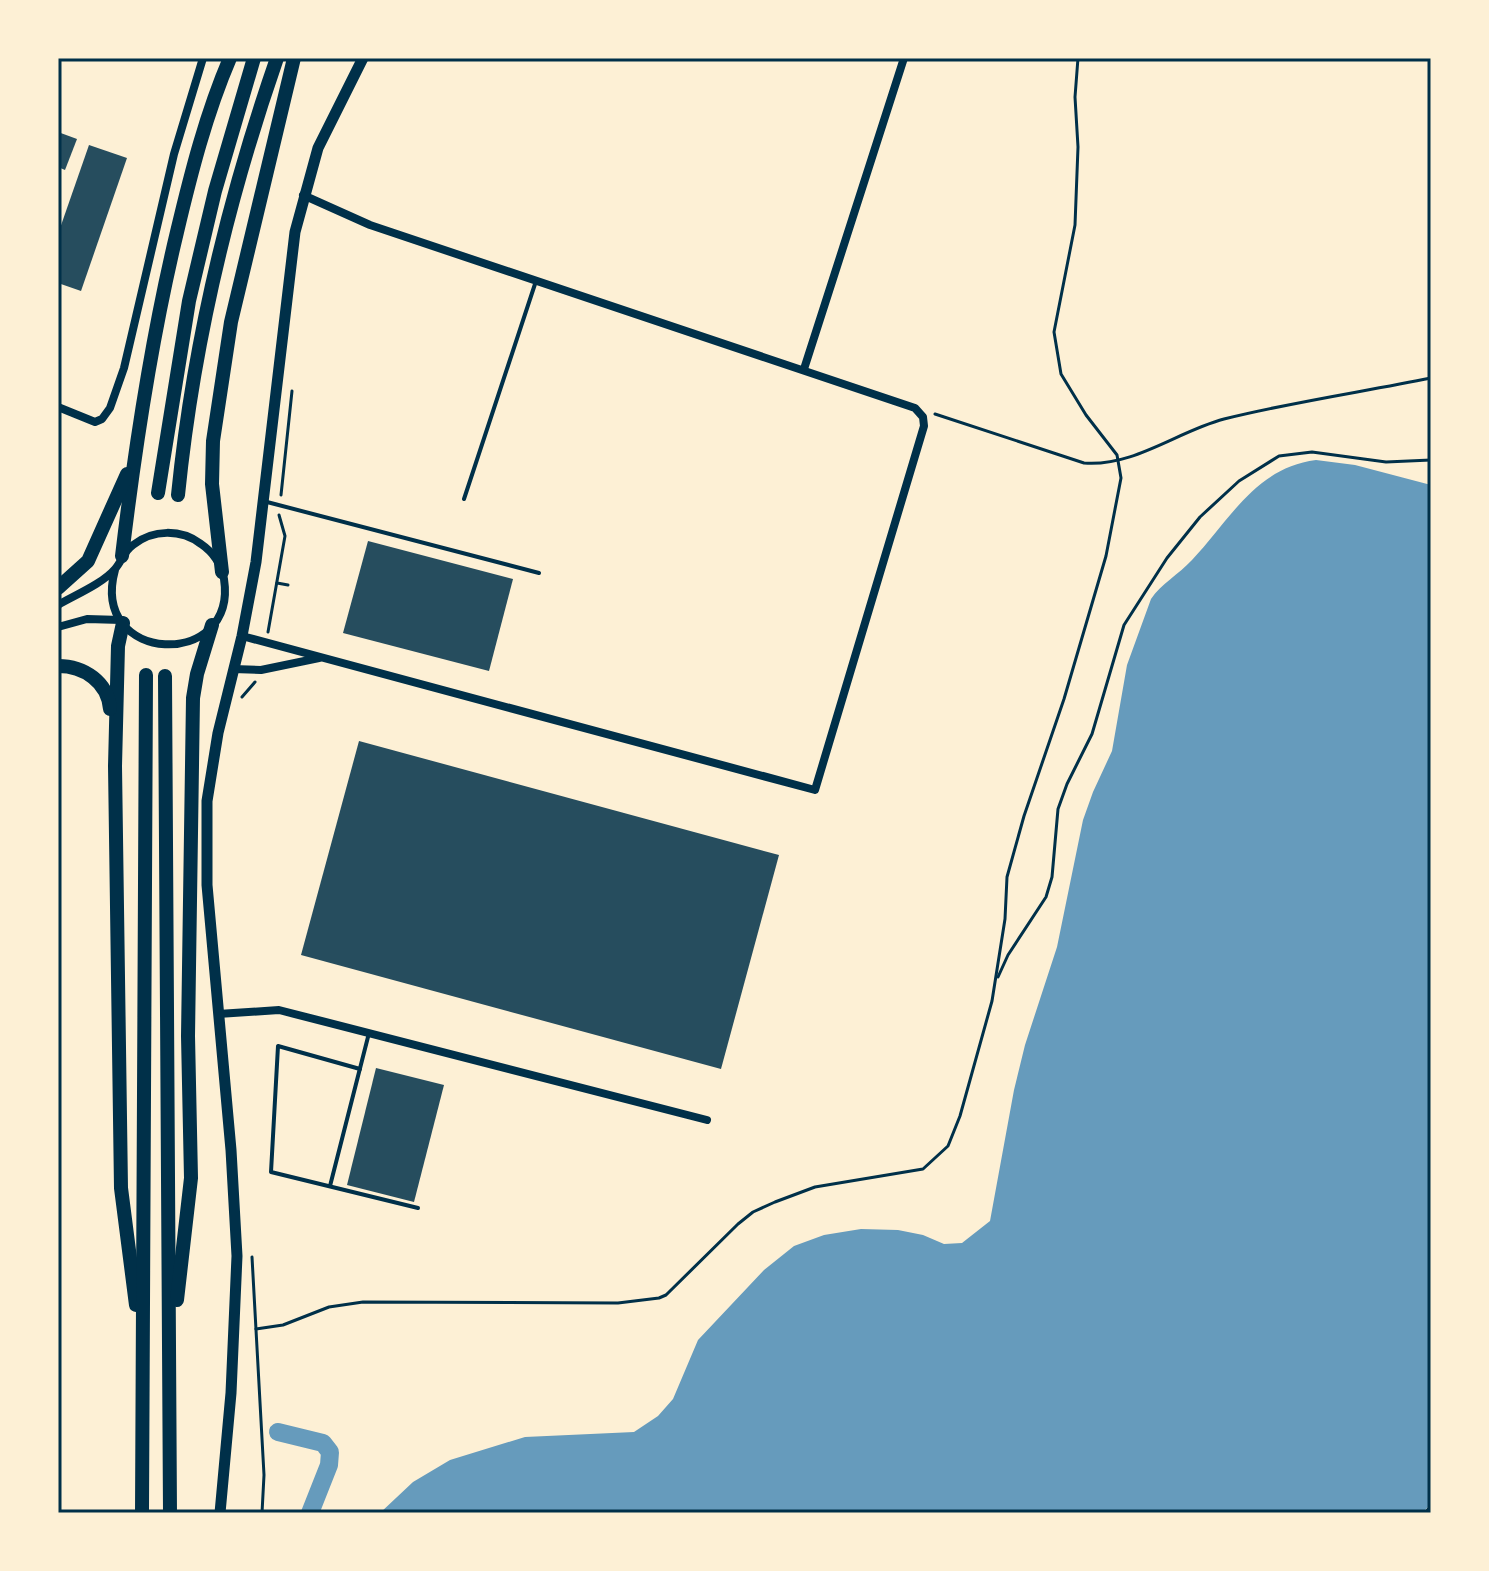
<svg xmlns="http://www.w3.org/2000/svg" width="1489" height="1571" viewBox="0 0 1489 1571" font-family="Commissioner,sans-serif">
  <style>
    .water { fill: #669bbc }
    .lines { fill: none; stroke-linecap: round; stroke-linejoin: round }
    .canal { stroke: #669bbc; stroke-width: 18 }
    .building { fill: #264d5e }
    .path { stroke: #003049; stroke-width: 3 }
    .service { stroke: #003049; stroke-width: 4 }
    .minor { stroke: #003049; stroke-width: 8 }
    .tertiary { stroke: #003049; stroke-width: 11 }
    .trunk { stroke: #003049; stroke-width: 14 }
    .neatline { fill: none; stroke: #003049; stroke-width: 3 }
  </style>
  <rect width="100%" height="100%" fill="#fdf0d5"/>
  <path class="water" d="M1316 460 1355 465 1431 485V1504L1422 1513H380L413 1482 450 1460 525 1437 634 1432 658 1416 673 1399 698 1340 764 1270 794 1246 824 1235 861 1229 898 1230 923 1235 944 1244 962 1243 990 1221 1014 1090 1025 1045 1057 947 1083 820 1093 792 1112 751 1127 665 1151 599C1161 584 1179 574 1192 560 1230 520 1255 468 1316 460Z"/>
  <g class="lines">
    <polyline class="canal" points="278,1432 323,1443 330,1452 329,1465 310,1513"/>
  </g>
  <g class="building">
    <polygon points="58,132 77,139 65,170 58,167"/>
    <polygon points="89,145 127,158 81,291 58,283 58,234"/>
    <polygon points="368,541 513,579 489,671 343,633"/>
    <polygon points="359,741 779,855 721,1069 301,955"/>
    <polygon points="376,1068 444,1085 414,1202 347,1185"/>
  </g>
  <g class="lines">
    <g class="path">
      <path d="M935 414 1084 463C1134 467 1178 431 1224 419 1292 402 1362 392 1431 378"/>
      <polyline points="281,495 292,391"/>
      <polyline points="277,583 288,585"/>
      <polyline points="268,632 285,536 279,515"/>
      <polyline points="242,697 255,682"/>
      <polyline points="998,977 1008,955 1046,897 1052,877 1058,809 1067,784 1092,734 1124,625 1167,558 1200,517 1239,481 1279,456 1312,452 1386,462 1431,460"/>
      <polyline points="252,1257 264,1475 262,1513"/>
      <polyline points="256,1329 283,1325 329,1307 363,1302 618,1303 659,1298 666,1295 738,1224 753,1212 775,1202 815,1187 923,1169 948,1146 960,1116 992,1001 1005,919 1007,877 1024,816 1064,699 1106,556 1121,478 1117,455 1086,415 1061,374 1054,332 1075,225 1078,147 1075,97 1078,58"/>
      <polyline points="1425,1513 1431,1506"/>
    </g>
    <g class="service">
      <polyline points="464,499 536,281"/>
      <polyline points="267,502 539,573"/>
      <polyline points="360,1069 278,1046 271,1172 418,1208"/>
      <polyline points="330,1186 369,1033"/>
    </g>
    <g class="minor">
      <polyline points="804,369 904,58"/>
      <polyline points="58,407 95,422 102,419 110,408 124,368 174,154 203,58"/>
      <path d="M58 605C75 595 102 584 115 569 122 561 124 551 133 545 153 529 181 529 201 544 213 552 222 565 224 579 238 670 89 665 115 570"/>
      <polyline points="58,627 87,619 121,620"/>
      <polyline points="242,636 815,790 924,426 923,417 915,408 370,225 303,195"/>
      <polyline points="233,669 261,670 319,658"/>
      <polyline points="218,1014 279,1010 707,1120"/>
    </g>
    <polyline class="tertiary" points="220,1513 231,1393 237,1256 231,1150 207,885 207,801 218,733 242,636 256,562 295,232 318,148 363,58"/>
    <g class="trunk">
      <polyline points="158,493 189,301 215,191 254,58"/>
      <path d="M178 495C193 346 228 199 277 58"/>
      <path d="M122 556C135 447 151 340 177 232 191 173 206 114 230 58"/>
      <polyline points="222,572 212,484 213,441 231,322 294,58"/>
      <polyline points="58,588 88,561 127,474"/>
      <polyline points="123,623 118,646 115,766 121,1188 136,1305"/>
      <path d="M58 666C84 666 108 682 110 709"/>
      <polyline points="165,676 170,1513"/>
      <polyline points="177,1300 191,1178 188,1036 193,698 197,674 212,625"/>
      <polyline points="142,1513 146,675"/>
    </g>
  </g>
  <rect width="1489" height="1571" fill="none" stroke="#fdf0d5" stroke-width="120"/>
  <rect x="60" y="60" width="1369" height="1451" class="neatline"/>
</svg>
